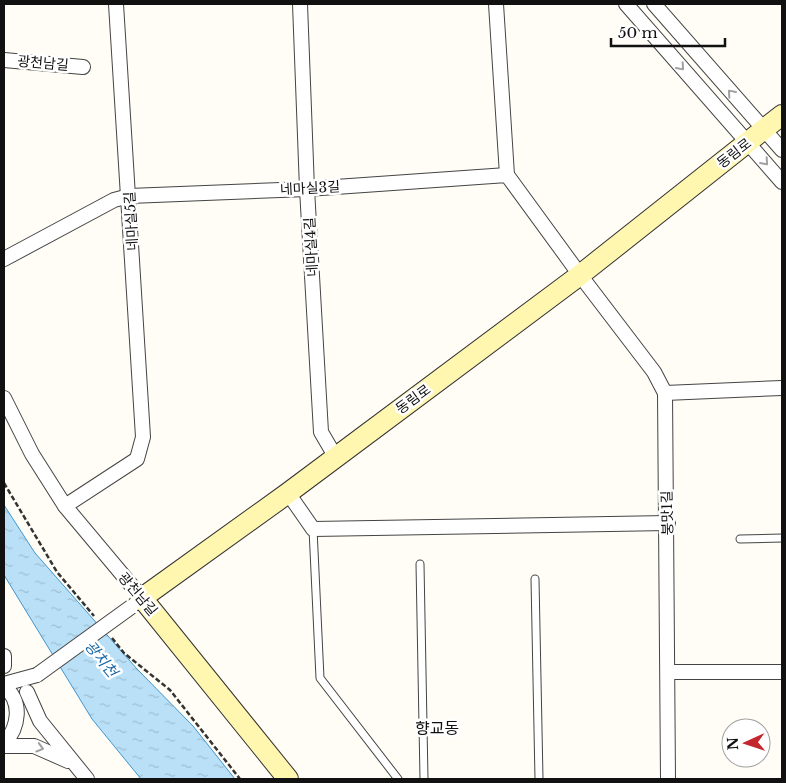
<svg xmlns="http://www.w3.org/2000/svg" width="786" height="783" viewBox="0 0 786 783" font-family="'Libre Baskerville','Noto Sans KR',serif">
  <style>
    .water { fill: url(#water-ripples); stroke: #3f96cf }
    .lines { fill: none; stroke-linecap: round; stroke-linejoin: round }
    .lane-casing { stroke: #444; stroke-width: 9 }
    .street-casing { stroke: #444; stroke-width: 16 }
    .secondary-casing { stroke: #333; stroke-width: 22 }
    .path { stroke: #333; stroke-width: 2.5; stroke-dasharray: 5 2.5; stroke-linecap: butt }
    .lane { stroke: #fff; stroke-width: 7 }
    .street { stroke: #fff; stroke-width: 14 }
    .secondary { stroke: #fff6b0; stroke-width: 20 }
    .street-bridge-casing { stroke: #444; stroke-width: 16; stroke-linecap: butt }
    .street-bridge { stroke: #fff; stroke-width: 14 }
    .oneway { stroke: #a0a0a0 }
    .labels { text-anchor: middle; stroke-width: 5; stroke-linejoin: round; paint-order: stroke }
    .street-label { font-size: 14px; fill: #111; stroke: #fff }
    .water-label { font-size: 15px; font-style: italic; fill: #1768a6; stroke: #fff }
    .quarter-label { font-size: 16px; fill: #111; stroke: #fff }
  </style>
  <defs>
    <pattern id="water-ripples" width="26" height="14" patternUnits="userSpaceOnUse" patternTransform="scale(1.25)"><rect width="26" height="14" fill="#b9e0f7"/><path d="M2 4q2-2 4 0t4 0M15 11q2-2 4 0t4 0" fill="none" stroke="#9ebfd3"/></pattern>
  </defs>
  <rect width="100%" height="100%" fill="#fffdf5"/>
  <polygon class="water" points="4,505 35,553 137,669 193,726 235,779 141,779 92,719 4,575"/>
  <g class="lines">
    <defs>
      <g id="lane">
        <polyline points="313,529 320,678 398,779"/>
        <polyline points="740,539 782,538"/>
        <polyline points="420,564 424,779"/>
        <polyline points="535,579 539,779"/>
      </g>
      <g id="street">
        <polyline points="300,4 307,189 321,432 335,456"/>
        <polyline points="496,4 507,175"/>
        <polyline points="626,4 782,182"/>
        <polyline points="654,4 782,150"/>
        <polyline points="4,60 83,67"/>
        <polyline points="4,259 114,200 129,196 307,189 507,175 580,275 654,372 665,393 668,779"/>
        <polyline points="665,393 782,388"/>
        <polyline points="4,398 32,454 65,506 142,598 136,603"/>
        <polyline points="288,493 313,529 668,523"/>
        <polyline points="65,506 137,459 143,437 116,4"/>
        <polyline points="4,656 4,666"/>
        <polyline points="668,672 782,672"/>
        <polyline points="4,684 37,675"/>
        <path d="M4 686C23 702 19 727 4 744"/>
        <polyline points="27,692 40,721 87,779"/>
        <polyline points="4,746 34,746 68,761"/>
      </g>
      <polyline id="secondary" points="288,779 142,598 288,493 580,275 782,115"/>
    </defs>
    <use href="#lane" class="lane-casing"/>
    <use href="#street" class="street-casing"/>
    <use href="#secondary" class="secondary-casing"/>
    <g class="path">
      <polyline points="4,483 57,572 94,616"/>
      <polyline points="112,638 124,653 170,690 240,779"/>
    </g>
    <use href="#lane" class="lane"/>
    <use href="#street" class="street"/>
    <use href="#secondary" class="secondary"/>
    <defs>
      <polyline id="street-bridge" points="37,675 131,607"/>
    </defs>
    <use href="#street-bridge" class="street-bridge-casing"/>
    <use href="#street-bridge" class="street-bridge"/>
  </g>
  <defs><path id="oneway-chevron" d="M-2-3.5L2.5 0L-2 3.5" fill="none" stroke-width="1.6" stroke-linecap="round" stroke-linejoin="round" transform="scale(1.25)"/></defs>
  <g class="oneway">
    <use href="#oneway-chevron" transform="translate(681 67) rotate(49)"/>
    <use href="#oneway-chevron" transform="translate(731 93) rotate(-131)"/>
    <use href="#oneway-chevron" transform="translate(765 162) rotate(49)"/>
    <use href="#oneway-chevron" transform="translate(40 748) rotate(16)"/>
  </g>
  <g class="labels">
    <g class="street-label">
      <text transform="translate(43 63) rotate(5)" y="5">광천남길</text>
      <text transform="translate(734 153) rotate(-38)" y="5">동림로</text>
      <text transform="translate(310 188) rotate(-3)" y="5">네마실3길</text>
      <text transform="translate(131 221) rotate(-93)" y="5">네마실5길</text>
      <text transform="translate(311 247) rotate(-93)" y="5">네마실4길</text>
      <text transform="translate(413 399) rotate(-36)" y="5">동림로</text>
      <text transform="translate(667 513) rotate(-91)" y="5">붕맛1길</text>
      <text transform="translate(138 594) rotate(50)" y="5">광천남길</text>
    </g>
    <g class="water-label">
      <text transform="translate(101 659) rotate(51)" y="5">광치천</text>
    </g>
    <g class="quarter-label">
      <text x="437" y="734">향교동</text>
    </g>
  </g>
  <rect width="786" height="783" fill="none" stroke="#111111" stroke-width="10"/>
  <g transform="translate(746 743) rotate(267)"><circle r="24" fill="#ffffff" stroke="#a0a0a0"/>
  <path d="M0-4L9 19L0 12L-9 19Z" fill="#c4262e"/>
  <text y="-8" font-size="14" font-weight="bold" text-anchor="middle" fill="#111111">N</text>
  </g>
  <path d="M611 38v8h114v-8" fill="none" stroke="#111111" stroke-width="2.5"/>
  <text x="618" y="38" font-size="15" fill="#111111" stroke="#ffffff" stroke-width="4" paint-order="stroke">50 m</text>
</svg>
